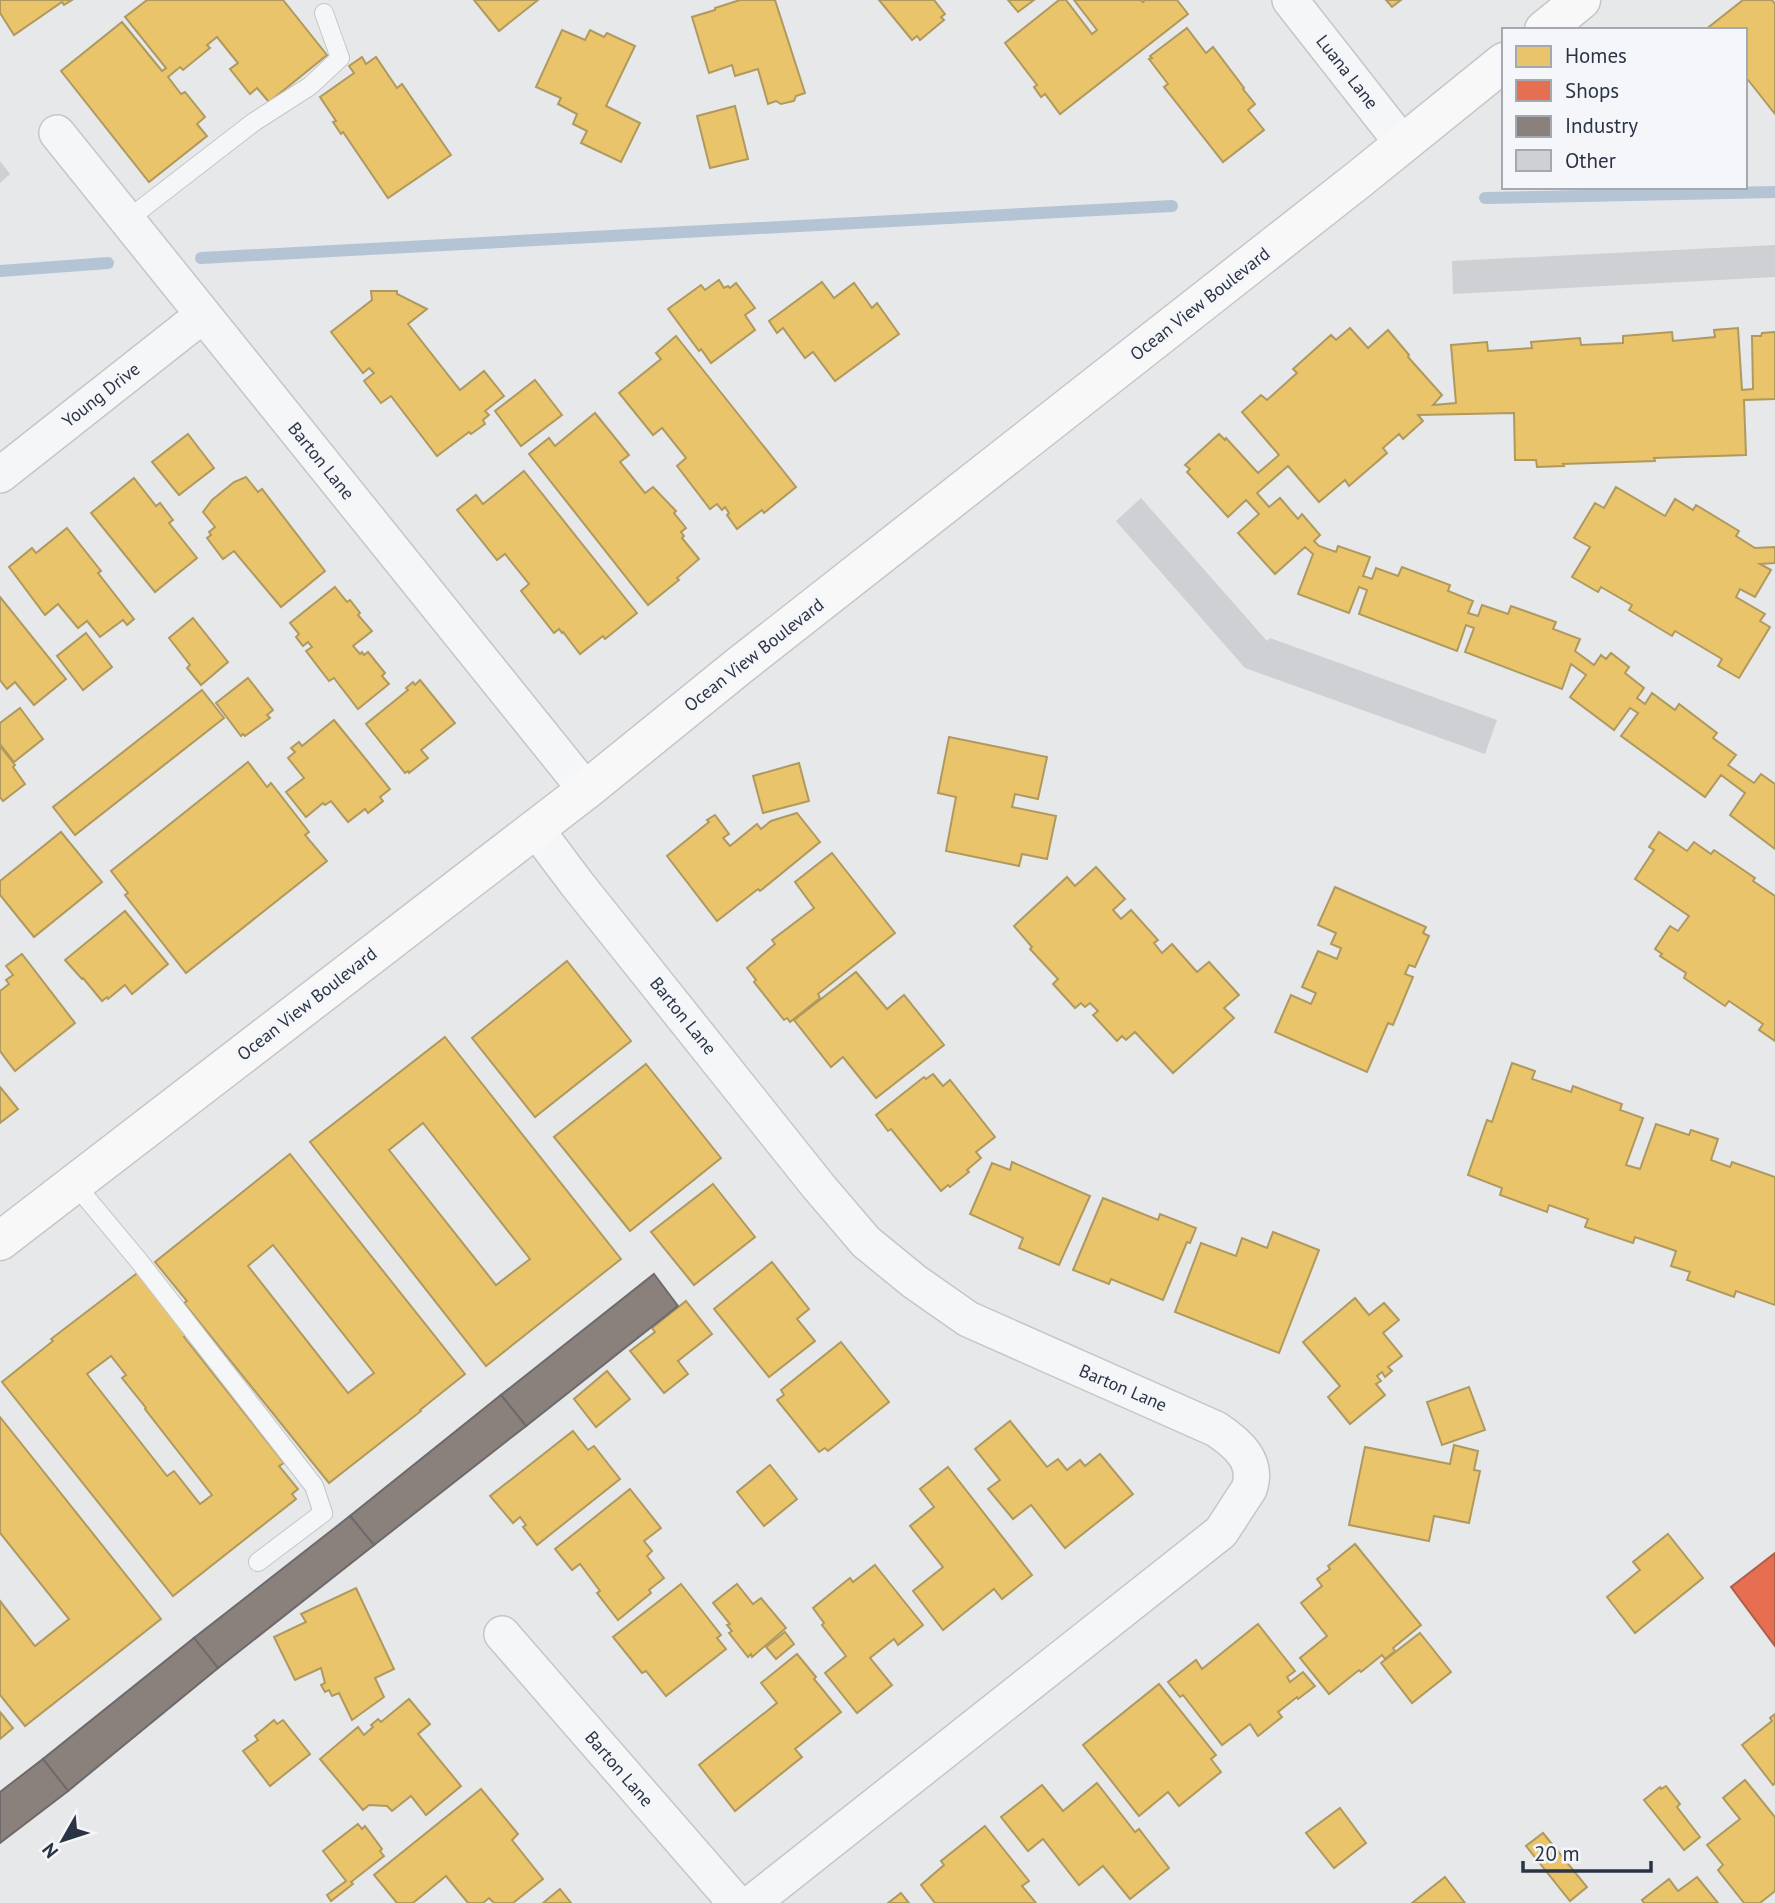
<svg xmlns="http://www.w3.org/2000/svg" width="1775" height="1903" viewBox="0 0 1775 1903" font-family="'PT Sans',sans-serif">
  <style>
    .homes { fill: #e9c46a; stroke: #b0995f; stroke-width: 2; fill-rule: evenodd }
    .shops { fill: #e76f51; stroke: #af5d4d; stroke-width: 2 }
    .industry { fill: #8a817c; stroke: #6e6a6c; stroke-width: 2 }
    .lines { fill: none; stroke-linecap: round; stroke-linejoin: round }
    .stream { stroke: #b4c4d5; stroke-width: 12 }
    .building { fill: #ced0d3 }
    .service-casing { stroke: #c4c6c8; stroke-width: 20 }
    .minor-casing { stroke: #c4c6c8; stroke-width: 38 }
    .secondary-casing { stroke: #c4c6c8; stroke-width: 41 }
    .service { stroke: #f5f6f7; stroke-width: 18 }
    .minor { stroke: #f5f6f7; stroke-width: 35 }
    .secondary { stroke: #f8f8f8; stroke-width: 38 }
    .labels { text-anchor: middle; stroke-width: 7; stroke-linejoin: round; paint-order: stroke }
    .street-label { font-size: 18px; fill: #2b3445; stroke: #f4f6f9 }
  </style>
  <rect width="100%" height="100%" fill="#e6e8ea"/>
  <g class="homes">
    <polygon points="0,0 72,0 64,5 62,2 14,35 0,13"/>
    <polygon points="147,0 283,0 327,55 269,102 257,88 250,94 230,69 238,63 217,37 207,45 210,48 183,70 180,67 168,77 181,94 185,92 205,117 197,124 207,136 149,182 61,71 122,22 162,71 166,68 125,17"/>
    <polygon points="474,0 538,0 499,31"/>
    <polygon points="740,0 775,0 805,93 796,96 794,101 781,104 776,101 768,104 758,69 735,76 732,65 709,73 692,17 715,10 715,8"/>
    <polygon points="879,0 934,0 945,14 941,17 944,20 920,40 917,36 912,40"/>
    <polygon points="1008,0 1034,0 1018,12"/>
    <polygon points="1059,0 1066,0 1092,34 1097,30 1074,0 1141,0 1143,2 1145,0 1177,0 1188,14 1060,114 1045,94 1041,97 1034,87 1037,85 1005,43"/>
    <polygon points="1386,0 1401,0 1392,7"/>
    <polygon points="1743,0 1772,0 1775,4 1775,114 1745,76 1745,30 1705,30"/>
    <polygon points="1187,28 1206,53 1213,47 1244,88 1243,89 1255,104 1248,110 1264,130 1223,162 1164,87 1168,84 1149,59 1152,58 1150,56"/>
    <polygon points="562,30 585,40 590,30 604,37 607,33 635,46 606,106 640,123 621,162 581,143 587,131 573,124 577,114 558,104 561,98 536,87"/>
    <polygon points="362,57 366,64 376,57 397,88 402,84 451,155 388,198 343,132 341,134 333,122 336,121 320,97 354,73 349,66"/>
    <polygon points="735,106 748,159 710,168 697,116"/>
    <polygon points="719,280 724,288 728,286 730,288 736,283 755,308 745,315 755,330 711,363 701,349 699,351 668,309 701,285 705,290"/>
    <polygon points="822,282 834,298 854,283 872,308 877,303 899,334 835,381 813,352 805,358 783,328 777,333 769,321"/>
    <polygon points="371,291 397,291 397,294 427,309 408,324 460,390 484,371 504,396 485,411 489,415 483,420 485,424 471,434 469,432 437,456 391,396 381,403 364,381 374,373 369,368 363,373 331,332 372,300"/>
    <polygon points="1350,328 1368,348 1388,330 1409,355 1408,357 1442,395 1433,405 1456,403 1451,345 1487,342 1488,351 1532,348 1531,342 1580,338 1581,345 1623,343 1623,336 1672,332 1673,341 1715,337 1714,330 1738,328 1742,390 1753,389 1752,336 1761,336 1762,333 1775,332 1775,399 1744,400 1746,455 1654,458 1655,461 1563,464 1564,466 1537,467 1536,460 1515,460 1514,413 1418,415 1423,421 1403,439 1399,434 1383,448 1387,453 1349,486 1345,480 1319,502 1288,466 1257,493 1269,507 1280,498 1298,519 1302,514 1320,535 1314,541 1319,546 1336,552 1338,546 1370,557 1363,576 1372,579 1376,568 1398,576 1402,567 1450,585 1448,591 1473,601 1468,613 1478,616 1482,605 1508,614 1511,606 1556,622 1553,629 1580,639 1575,651 1594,665 1601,655 1606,659 1611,653 1629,667 1625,673 1644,688 1637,698 1645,704 1652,693 1675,710 1679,704 1717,733 1713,738 1736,755 1728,765 1754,783 1761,774 1775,784 1775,849 1730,815 1745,793 1721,775 1705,797 1621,736 1638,713 1630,708 1614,730 1570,697 1586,675 1571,664 1562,689 1465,652 1474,628 1466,625 1457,651 1359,614 1367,590 1359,587 1349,613 1298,594 1313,554 1305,547 1275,574 1238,533 1259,514 1246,500 1228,517 1187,472 1190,469 1185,465 1219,434 1225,440 1226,438 1258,473 1279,455 1242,412 1261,395 1267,400 1297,373 1293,369 1331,335 1336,340"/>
    <polygon points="676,336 796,487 764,513 762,510 737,529 727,515 729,513 725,507 722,510 717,504 710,509 677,466 686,458 662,428 653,435 619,393 661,359 656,353"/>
    <polygon points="535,380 562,415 521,446 495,411"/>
    <polygon points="595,413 629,455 620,462 645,493 653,487 676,511 674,513 686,528 681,532 684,536 682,538 699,559 677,578 679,580 648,605 529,454 549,438 555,446"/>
    <polygon points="188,434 214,468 179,495 152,462"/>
    <polygon points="524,471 637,613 605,639 603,636 580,654 563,632 562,633 559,629 554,633 521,591 529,584 505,554 497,560 457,510 476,495 483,504"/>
    <polygon points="246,477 258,492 262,489 325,571 281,607 234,551 223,559 207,538 211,535 209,532 215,527 203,512 212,500 234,482"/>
    <polygon points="134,478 156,506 160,503 173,520 169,523 197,558 155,592 91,513"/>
    <polygon points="1616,487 1665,516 1675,499 1693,510 1696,505 1739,531 1736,536 1755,548 1775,547 1775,563 1760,564 1771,570 1755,597 1740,589 1736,597 1765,614 1760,621 1770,627 1739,678 1718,666 1722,659 1675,631 1672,636 1629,610 1632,605 1601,587 1598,592 1572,577 1590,547 1574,538 1595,503 1604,508"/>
    <polygon points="67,528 101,571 98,573 134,619 127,625 123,620 100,637 87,621 78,628 58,604 45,615 9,567 32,548 36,553"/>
    <polygon points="335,587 347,602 350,600 360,613 358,615 372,631 353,646 360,654 362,652 364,655 368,652 385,673 382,676 389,684 358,709 334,678 329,681 306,651 312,647 308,642 303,646 296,637 299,634 290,623"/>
    <polygon points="0,597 66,679 34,705 15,682 7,689 0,680"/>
    <polygon points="193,618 228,662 201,685 187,668 190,665 169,638"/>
    <polygon points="86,633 112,667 83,690 57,656"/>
    <polygon points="248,678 273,710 267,715 270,718 245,736 243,734 241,736 216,703"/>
    <polygon points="420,680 455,723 421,750 428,758 409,773 408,771 405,773 366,724 408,690 406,688 413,682 415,685"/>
    <polygon points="202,690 224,718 75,835 53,807"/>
    <polygon points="20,708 43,739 14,762 0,744 0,723"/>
    <polygon points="334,720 390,789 380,797 383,801 368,813 365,809 348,822 331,801 325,805 323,803 306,817 286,792 304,778 288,758 295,752 291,748 299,742 302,746"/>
    <polygon points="949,737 1047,757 1038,799 1015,794 1012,807 1056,816 1047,859 1022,854 1019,866 946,851 956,797 938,793"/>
    <polygon points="0,746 15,765 13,767 25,784 3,801 0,797"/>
    <polygon points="248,762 267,787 271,783 309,832 305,835 327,861 186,973 125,895 128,893 111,871"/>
    <polygon points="799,763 809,801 763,813 753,776"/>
    <polygon points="797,813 820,842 760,891 758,889 717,921 667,856 709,822 707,820 715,815 729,834 723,838 730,846 757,824 761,829 771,821"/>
    <polygon points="61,832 102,882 34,937 0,895 0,881"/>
    <polygon points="1659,832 1687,851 1694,842 1711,854 1714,850 1755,878 1753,881 1775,896 1775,1041 1759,1030 1763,1024 1729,1001 1725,1006 1684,978 1686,973 1660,956 1662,954 1655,949 1670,926 1678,931 1689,916 1635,879 1654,850 1649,847"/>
    <polygon points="832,853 895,933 818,994 820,998 790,1022 787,1018 784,1020 754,982 756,980 747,968 775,944 772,940 814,908 795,882"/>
    <polygon points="1096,867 1125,899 1113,910 1121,919 1131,910 1158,940 1154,943 1162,953 1172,944 1197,972 1209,962 1239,995 1224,1008 1234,1018 1173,1073 1135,1032 1126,1040 1122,1036 1117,1041 1093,1015 1098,1011 1090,1003 1085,1007 1081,1003 1075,1008 1053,984 1058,979 1030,949 1032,947 1014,926 1067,877 1075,886"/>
    <polygon points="1335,887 1426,927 1423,933 1429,936 1415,967 1409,965 1405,974 1413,977 1393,1025 1388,1023 1367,1072 1275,1032 1291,995 1311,1004 1316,993 1302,987 1318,951 1337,959 1341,948 1331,944 1336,933 1318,925"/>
    <polygon points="125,911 168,964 132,994 125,985 108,999 107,997 102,1001 83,978 82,979 65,960"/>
    <polygon points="22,954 75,1023 15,1071 0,1051 0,991 9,984 6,980 13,975 6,966"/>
    <polygon points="567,961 631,1041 535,1117 472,1038"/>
    <polygon points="856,972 887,1009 904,995 944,1045 876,1098 843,1057 831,1067 794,1020"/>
    <path d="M445 1037 621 1259 486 1366 310 1142ZM423 1123 530 1259 496 1285 389 1150Z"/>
    <polygon points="1512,1063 1535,1071 1532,1079 1571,1092 1573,1086 1622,1104 1620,1110 1643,1118 1626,1165 1640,1169 1656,1124 1689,1135 1691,1130 1718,1139 1711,1160 1730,1167 1732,1162 1775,1177 1775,1305 1736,1291 1734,1297 1687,1280 1690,1272 1671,1266 1676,1251 1635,1237 1633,1243 1585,1227 1588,1219 1549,1205 1547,1212 1500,1195 1502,1188 1468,1175 1487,1120 1492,1122"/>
    <polygon points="646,1064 721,1158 630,1231 554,1137"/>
    <polygon points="933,1074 943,1086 950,1080 995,1137 976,1152 981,1158 967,1170 969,1172 950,1187 948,1185 941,1191 891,1129 888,1131 876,1115 924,1077 926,1079"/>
    <polygon points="0,1087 18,1109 0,1123"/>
    <path d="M290 1154 465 1374 420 1410 421 1411 329 1483 184 1303 187 1301 155 1262ZM273 1245 374 1373 348 1393 248 1266Z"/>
    <polygon points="1012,1162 1090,1196 1059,1265 1019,1248 1023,1238 970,1214 992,1163 1010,1170"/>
    <polygon points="713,1184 755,1237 694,1285 651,1232"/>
    <polygon points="1103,1198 1158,1220 1160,1214 1196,1228 1190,1243 1187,1242 1163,1300 1111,1279 1109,1284 1073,1270"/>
    <polygon points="1273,1232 1319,1250 1279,1353 1175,1312 1201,1243 1236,1256 1242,1238 1267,1248"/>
    <polygon points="772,1262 809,1309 797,1319 815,1341 769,1377 714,1309"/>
    <path d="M140 1271 189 1333 184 1337 284 1463 279 1466 298 1489 292 1494 296 1499 173 1596 2 1382 53 1341 51 1339ZM111 1356 126 1375 122 1378 146 1408 145 1409 212 1495 200 1504 174 1471 167 1476 87 1374Z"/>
    <polygon points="1355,1298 1369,1315 1384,1303 1399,1320 1383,1333 1402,1356 1388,1367 1392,1371 1385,1377 1382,1372 1377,1376 1381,1381 1376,1384 1385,1395 1350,1424 1328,1397 1340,1386 1303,1342"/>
    <polygon points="686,1301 712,1334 678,1361 688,1374 664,1393 630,1351 655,1332 652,1328"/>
    <polygon points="841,1342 889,1402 828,1451 825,1448 819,1452 777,1400 784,1395 781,1390"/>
    <polygon points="607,1371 630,1399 596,1427 574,1399"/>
    <polygon points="1469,1387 1485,1430 1442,1445 1427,1402"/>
    <polygon points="0,1417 161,1619 25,1726 0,1695 0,1601 35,1646 69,1619 0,1533"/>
    <polygon points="1010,1421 1047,1467 1058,1459 1067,1470 1080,1460 1085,1466 1100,1454 1133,1494 1065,1548 1031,1505 1013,1519 988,1489 1000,1480 975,1449"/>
    <polygon points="573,1431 588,1450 594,1446 620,1479 537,1545 523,1527 526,1525 520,1517 513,1523 490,1496"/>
    <polygon points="1454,1445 1478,1451 1474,1470 1480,1471 1469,1523 1434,1516 1429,1541 1349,1525 1365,1447 1450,1464"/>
    <polygon points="770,1465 797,1499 764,1526 737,1492"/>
    <polygon points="948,1467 1032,1575 1002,1599 994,1589 943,1630 913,1591 943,1567 910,1526 934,1507 920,1489"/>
    <polygon points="630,1489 661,1528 644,1541 652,1551 647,1556 664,1578 649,1590 651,1593 618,1620 597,1593 600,1591 580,1564 572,1570 555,1549"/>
    <polygon points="1668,1534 1703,1578 1635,1633 1607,1597 1640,1570 1633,1562"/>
    <polygon points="1355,1544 1421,1625 1393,1648 1395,1651 1385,1659 1382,1655 1361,1672 1359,1670 1329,1694 1300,1658 1327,1636 1301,1603 1322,1586 1317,1579 1330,1569 1328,1566"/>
    <polygon points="875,1565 923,1625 898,1645 894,1639 870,1658 892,1685 857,1713 825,1673 846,1656 822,1625 824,1623 813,1608 850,1578 853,1582"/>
    <polygon points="681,1584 721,1635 717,1638 726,1649 666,1696 646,1671 642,1673 613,1637"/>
    <polygon points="737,1584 753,1604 761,1598 786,1628 752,1657 751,1654 748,1657 729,1633 732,1631 727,1625 730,1624 713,1603"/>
    <polygon points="356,1588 394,1669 375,1678 384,1697 352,1720 339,1693 332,1696 329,1690 325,1692 321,1685 325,1683 321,1668 295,1680 274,1637 306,1622 301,1614"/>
    <polygon points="1258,1624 1295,1671 1287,1677 1290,1682 1303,1672 1315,1686 1298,1699 1297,1697 1278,1712 1282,1717 1258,1736 1250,1724 1222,1745 1183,1695 1180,1697 1168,1682 1196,1660 1202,1669"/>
    <polygon points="785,1632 794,1644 776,1659 766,1647"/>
    <polygon points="1420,1633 1451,1672 1412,1703 1381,1663"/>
    <polygon points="797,1654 816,1677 814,1679 841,1712 795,1749 802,1757 735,1811 699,1765 777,1703 761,1683"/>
    <polygon points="1159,1684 1216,1755 1211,1759 1221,1772 1179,1806 1168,1792 1139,1816 1083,1745"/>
    <polygon points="409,1699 430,1724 418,1734 461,1786 426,1815 411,1796 392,1811 387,1806 369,1805 363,1810 320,1759 358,1727 364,1735 373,1727 371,1725 378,1719 381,1722"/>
    <polygon points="0,1712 13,1728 0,1739"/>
    <polygon points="1775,1714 1775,1783 1773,1785 1742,1745 1772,1721 1770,1718"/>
    <polygon points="274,1720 277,1724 283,1720 310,1754 270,1786 243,1751 258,1740 255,1736"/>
    <polygon points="1745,1780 1775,1817 1775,1891 1760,1903 1744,1903 1718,1870 1723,1865 1707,1845 1740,1819 1723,1798"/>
    <polygon points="1097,1783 1135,1832 1139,1829 1169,1868 1130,1899 1103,1866 1079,1885 1043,1839 1028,1851 1001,1817 1042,1785 1063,1811"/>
    <polygon points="1666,1786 1680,1804 1677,1807 1700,1837 1684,1850 1644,1800 1660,1787 1661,1789"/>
    <polygon points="481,1789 518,1834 512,1840 543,1879 513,1903 494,1903 489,1898 483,1903 468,1903 446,1876 413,1903 397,1903 374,1875"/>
    <polygon points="1340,1808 1366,1843 1334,1868 1306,1833"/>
    <polygon points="358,1824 362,1829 365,1826 382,1849 380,1851 384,1856 351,1882 353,1884 331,1901 327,1895 346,1881 323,1851"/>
    <polygon points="985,1826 1029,1881 1022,1886 1036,1903 935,1903 921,1885 944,1865 941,1861"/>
    <polygon points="1543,1833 1587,1887 1570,1901 1526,1846"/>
    <polygon points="1445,1877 1465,1903 1412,1903"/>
    <polygon points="1697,1877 1718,1903 1644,1903 1642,1900 1669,1879 1678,1891"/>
    <polygon points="560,1889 571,1903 543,1903"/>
    <polygon points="901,1893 909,1903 888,1903"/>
  </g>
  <polygon class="shops" points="1775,1553 1775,1646 1731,1587"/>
  <g class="industry">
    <polygon points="654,1274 678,1306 526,1426 501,1395"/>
    <polygon points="501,1395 526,1426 374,1545 350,1516"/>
    <polygon points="350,1516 374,1545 218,1668 194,1638"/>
    <polygon points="194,1638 218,1668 68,1791 43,1759"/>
    <polygon points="43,1759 68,1791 0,1843 0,1792"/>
  </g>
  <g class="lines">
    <g class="stream">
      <polyline points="1485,198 1775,192"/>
      <polyline points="201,258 1172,206"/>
      <polyline points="0,271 108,263"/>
    </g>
  </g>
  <g class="building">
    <polygon points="0,161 10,174 0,183"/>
    <polygon points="1775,245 1775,277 1453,294 1452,261"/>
    <polygon points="1141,498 1267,641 1270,638 1497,720 1485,754 1245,668 1116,521"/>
  </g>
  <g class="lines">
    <defs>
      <g id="service">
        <polyline points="127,220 254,122 310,86 340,58 324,13"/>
        <polyline points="74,1183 139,1261 314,1486 323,1513 258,1562"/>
      </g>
      <g id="minor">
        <polyline points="1290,0 1403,144"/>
        <polyline points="57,133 586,790"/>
        <polyline points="0,475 203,315"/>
        <path d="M535 828 577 884 819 1187 866 1242 915 1282 968 1319 1216 1429C1237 1443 1259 1461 1249 1489L1221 1532 752 1903"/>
        <polyline points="502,1634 736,1903"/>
      </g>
      <g id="secondary">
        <polyline points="1544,30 1581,0"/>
        <polyline points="0,1241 586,790 739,666 1358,180 1504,62"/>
      </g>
    </defs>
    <use href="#service" class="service-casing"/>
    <use href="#minor" class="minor-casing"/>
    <use href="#secondary" class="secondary-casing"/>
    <use href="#service" class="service"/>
    <use href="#minor" class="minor"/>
    <use href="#secondary" class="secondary"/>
  </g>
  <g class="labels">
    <g class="street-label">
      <text transform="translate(1347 72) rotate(52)" y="6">Luana Lane</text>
      <text transform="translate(1200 304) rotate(-38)" y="6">Ocean View Boulevard</text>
      <text transform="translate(101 395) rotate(-38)" y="6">Young Drive</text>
      <text transform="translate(321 461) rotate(51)" y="6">Barton Lane</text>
      <text transform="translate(754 655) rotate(-38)" y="6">Ocean View Boulevard</text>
      <text transform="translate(307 1004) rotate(-38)" y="6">Ocean View Boulevard</text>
      <text transform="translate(683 1016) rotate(51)" y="6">Barton Lane</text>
      <text transform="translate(1123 1388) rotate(23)" y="6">Barton Lane</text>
      <text transform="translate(619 1769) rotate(49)" y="6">Barton Lane</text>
    </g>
  </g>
  <rect x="1502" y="28" width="245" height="161" fill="#f4f6f9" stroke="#a4a8b1" stroke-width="2"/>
  <rect x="1516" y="46" width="35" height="21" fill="#e9c46a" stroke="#a4a8b1" stroke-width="2"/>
  <text x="1565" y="63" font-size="21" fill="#2b3445">Homes</text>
  <rect x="1516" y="80" width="35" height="21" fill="#e76f51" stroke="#a4a8b1" stroke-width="2"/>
  <text x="1565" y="98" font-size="21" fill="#2b3445">Shops</text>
  <rect x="1516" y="116" width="35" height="21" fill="#8a817c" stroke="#a4a8b1" stroke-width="2"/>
  <text x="1565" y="133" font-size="21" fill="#2b3445">Industry</text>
  <rect x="1516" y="150" width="35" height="21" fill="#ced0d3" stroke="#a4a8b1" stroke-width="2"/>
  <text x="1565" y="168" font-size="21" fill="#2b3445">Other</text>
  <g transform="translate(63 1840) rotate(231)" stroke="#f4f6f9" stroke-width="5" paint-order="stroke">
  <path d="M0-5L12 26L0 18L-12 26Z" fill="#2b3445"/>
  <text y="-10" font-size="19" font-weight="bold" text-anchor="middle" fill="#2b3445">N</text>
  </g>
  <path d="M1523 1861v10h128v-10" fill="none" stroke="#2b3445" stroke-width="3.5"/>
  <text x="1534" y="1861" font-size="21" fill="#2b3445" stroke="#f4f6f9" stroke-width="5" paint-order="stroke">20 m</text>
</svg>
